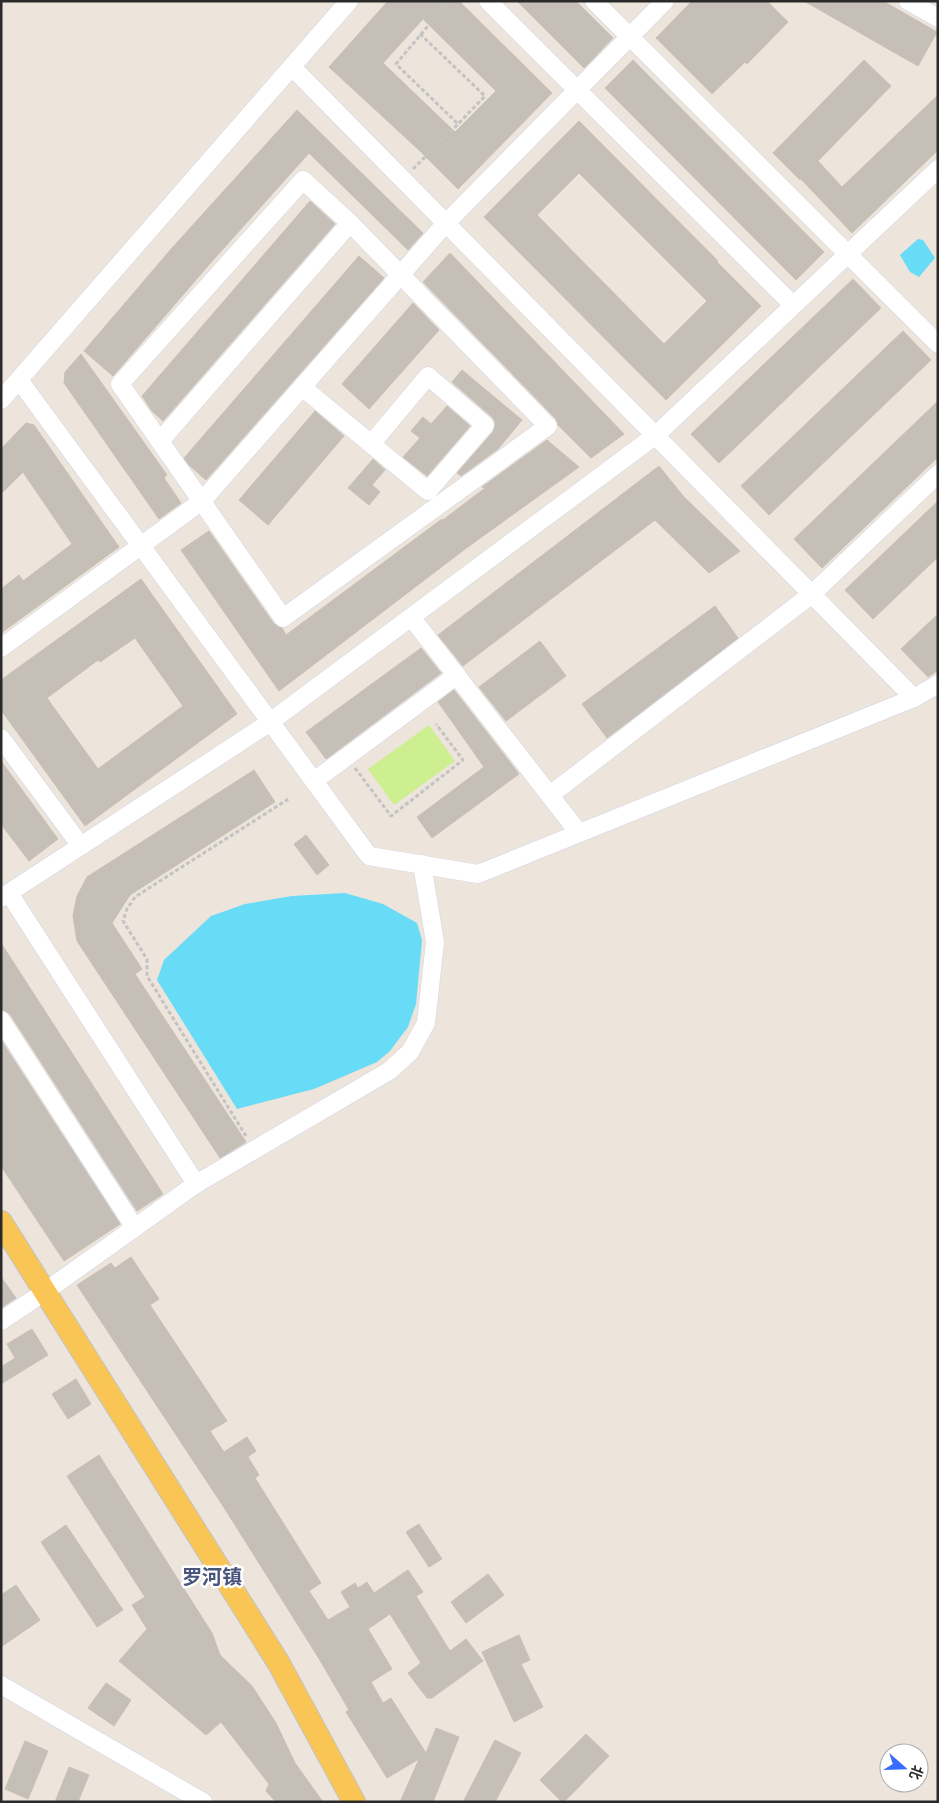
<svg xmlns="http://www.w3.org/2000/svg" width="939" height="1803" viewBox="0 0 939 1803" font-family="'Open Sans','Noto Sans SC',sans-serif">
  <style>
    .pitch { fill: #ceef90 }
    .water { fill: #68dbf6 }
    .building { fill: #c5bfb7; stroke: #c9c0b5; fill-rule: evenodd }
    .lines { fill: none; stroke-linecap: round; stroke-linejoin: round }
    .minor-casing { stroke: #d1d6e4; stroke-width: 19 }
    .major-casing { stroke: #c3c3c3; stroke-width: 24 }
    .path { stroke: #c3c3c3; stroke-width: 3; stroke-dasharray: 4 2.5; stroke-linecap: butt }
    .minor { stroke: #fff; stroke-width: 18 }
    .major { stroke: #f9c655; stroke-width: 22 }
    .labels { text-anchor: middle; stroke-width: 5; stroke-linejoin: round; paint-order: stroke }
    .district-label { font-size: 20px; font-weight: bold; fill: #48567e; stroke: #fff }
  </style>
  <rect width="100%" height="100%" fill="#ede4dc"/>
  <polygon class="pitch" points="429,725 455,761 394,805 368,769"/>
  <g class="water">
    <polygon points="918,239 923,240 935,258 919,277 910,272 900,255"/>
    <polygon points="345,893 383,904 417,923 422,940 416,1004 408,1027 390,1051 377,1062 314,1089 237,1109 157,980 164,960 211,916 245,904 292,896"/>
  </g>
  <g class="building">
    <path d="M388 1H459L552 93 458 189 420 151 329 67ZM423 19 496 91 455 132 383 63Z"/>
    <polygon points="517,1 576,1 613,38 584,68"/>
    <polygon points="692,1 767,1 788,22 747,64 745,62 712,94 656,38"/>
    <polygon points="804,1 883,1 937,32 918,66"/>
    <polygon points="633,60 824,252 796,280 605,88"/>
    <polygon points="864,60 891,86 818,161 842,187 938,95 938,150 852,233 801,179 800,180 773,153"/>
    <polygon points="297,110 423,233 408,250 309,153 207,267 113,376 84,351 172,248"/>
    <path d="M579 121 718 261 717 262 761 306 666 400 484 217ZM579 173 707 301 664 344 537 215Z"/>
    <polygon points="310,201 335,224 163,421 152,411 142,396"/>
    <polygon points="450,253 624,434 591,458 558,425 556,419 423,282"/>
    <polygon points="359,256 384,278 206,480 189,465 184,458"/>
    <polygon points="853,279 881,308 719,463 691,434"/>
    <polygon points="413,303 439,330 369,409 342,384"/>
    <polygon points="903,331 931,360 769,515 741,486"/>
    <polygon points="81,354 167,475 164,478 181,503 159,519 64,383 65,372"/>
    <polygon points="462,370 522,420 498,449 461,476 457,473 493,432 495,426 495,421 492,417 452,382"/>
    <polygon points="938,401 938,457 822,568 794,539"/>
    <polygon points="447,406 470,426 427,476 403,457 420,438 411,431 423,417 431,424"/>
    <polygon points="315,411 344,436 268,525 239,500"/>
    <polygon points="26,423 34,425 119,547 1,633 1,589 19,575 23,581 72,544 23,472 1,494 1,449"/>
    <polygon points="547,440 579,467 465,549 279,691 181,550 209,531 274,624 282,628 286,635 442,519 443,520 485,488 482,487"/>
    <polygon points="373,459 385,470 372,485 380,492 369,505 348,488"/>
    <polygon points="659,466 684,497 740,551 709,573 655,520 463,666 438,635"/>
    <polygon points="938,501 938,557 873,619 845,590"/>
    <path d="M141 579 237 714 85 826 1 710V680ZM135 638 183 706 98 769 47 698 98 660 100 662Z"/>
    <polygon points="715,606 738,638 607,738 582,704"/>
    <polygon points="938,614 938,670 928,677 901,649"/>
    <polygon points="540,641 566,676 506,721 479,687"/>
    <polygon points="421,648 441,673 326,759 306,732"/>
    <polygon points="454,690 519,774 432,838 417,817 484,767 438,702"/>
    <polygon points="1,761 58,839 29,861 1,824"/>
    <polygon points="254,770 275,802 130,895 112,923 142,969 135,974 246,1142 220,1158 77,941 73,916 77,896 87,877"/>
    <polygon points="306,835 329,865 317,875 294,844"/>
    <polygon points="1,943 163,1194 137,1211 10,1014 1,1009"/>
    <polygon points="1,1040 120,1224 64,1261 1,1166"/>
    <polygon points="131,1257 159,1299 150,1305 227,1421 210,1431 224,1452 247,1437 256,1451 248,1457 259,1475 255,1478 321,1583 309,1591 328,1620 350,1607 341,1592 355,1583 358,1588 367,1582 374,1593 408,1570 423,1592 416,1596 450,1651 466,1639 483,1661 432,1698 427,1698 408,1673 421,1663 390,1614 368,1629 392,1669 371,1682 383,1703 391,1698 426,1753 436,1728 459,1737 433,1802 400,1802 419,1759 387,1778 346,1712 349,1710 318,1657 223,1506 77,1285 111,1263 115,1268"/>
    <polygon points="1,1277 16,1298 1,1308"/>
    <polygon points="32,1329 48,1355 1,1384 1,1367 15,1358 7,1344"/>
    <polygon points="76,1379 91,1404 68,1419 52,1394"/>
    <polygon points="99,1455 212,1633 220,1655 252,1686 276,1723 295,1763 323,1802 276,1802 266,1791 269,1784 221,1722 206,1735 119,1661 147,1629 132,1605 145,1597 67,1476"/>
    <polygon points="419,1524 442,1559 429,1567 406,1532"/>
    <polygon points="66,1525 123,1610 97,1627 41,1542"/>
    <polygon points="488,1574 504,1595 466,1623 451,1602"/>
    <polygon points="16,1585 40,1620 1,1647 1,1595"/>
    <polygon points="519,1635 530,1660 521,1664 543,1707 514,1722 482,1652"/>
    <polygon points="106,1683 131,1700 114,1726 88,1708"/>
    <polygon points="586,1734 609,1756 564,1802 562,1802 540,1780"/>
    <polygon points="495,1740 521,1753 495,1802 463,1802"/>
    <polygon points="25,1741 48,1751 28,1799 5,1789"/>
    <polygon points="69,1767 89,1775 78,1802 55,1802"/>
  </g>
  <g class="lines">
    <defs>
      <g id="minor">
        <polyline points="488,1 793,305"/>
        <polyline points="594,1 938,344"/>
        <polyline points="908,1 938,18"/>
        <polyline points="292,67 914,698"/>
        <polygon points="303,180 350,223 548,426 283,618 120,384"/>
        <polyline points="19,380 369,856 478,874 914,698 938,684"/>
        <polyline points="302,387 428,491 485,425 428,376 371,444"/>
        <polyline points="1,400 349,1"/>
        <polyline points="160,441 350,223"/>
        <polyline points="411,617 579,833"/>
        <polyline points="1,648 202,501 446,223 665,1"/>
        <polyline points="1,738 81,846"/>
        <polyline points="314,781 457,675"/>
        <polyline points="550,795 812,594 938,474"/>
        <polyline points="9,893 196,1184"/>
        <polyline points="1,898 266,725 656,435 938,169"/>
        <polyline points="1,1020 135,1228"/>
        <polyline points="1,1321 46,1291 196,1184 389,1071 410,1052 426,1023 435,942 422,864"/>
        <polyline points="1,1685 203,1802"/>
      </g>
      <polyline id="major" points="1,1222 278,1662 354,1802"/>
    </defs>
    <use href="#minor" class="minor-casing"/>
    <use href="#major" class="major-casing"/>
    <g class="path">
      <polyline points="420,34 485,96 458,124"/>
      <polyline points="413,169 458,124 396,64 449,1"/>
      <polyline points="355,768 391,816 463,760 436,724"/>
      <polyline points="246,1136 147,976 147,959 123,921 127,909 135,897 290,798"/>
    </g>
    <use href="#minor" class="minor"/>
    <use href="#major" class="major"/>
  </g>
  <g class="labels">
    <g class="district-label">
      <text x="212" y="1584">罗河镇</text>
    </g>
  </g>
  <rect width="939" height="1803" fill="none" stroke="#2a2a2a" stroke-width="5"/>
  <g transform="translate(904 1768) rotate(110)"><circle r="24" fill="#ffffff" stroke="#aaaaaa"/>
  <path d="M0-4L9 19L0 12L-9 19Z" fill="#376cff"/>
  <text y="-8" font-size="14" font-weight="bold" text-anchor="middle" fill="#2a2a2a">北</text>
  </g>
</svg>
